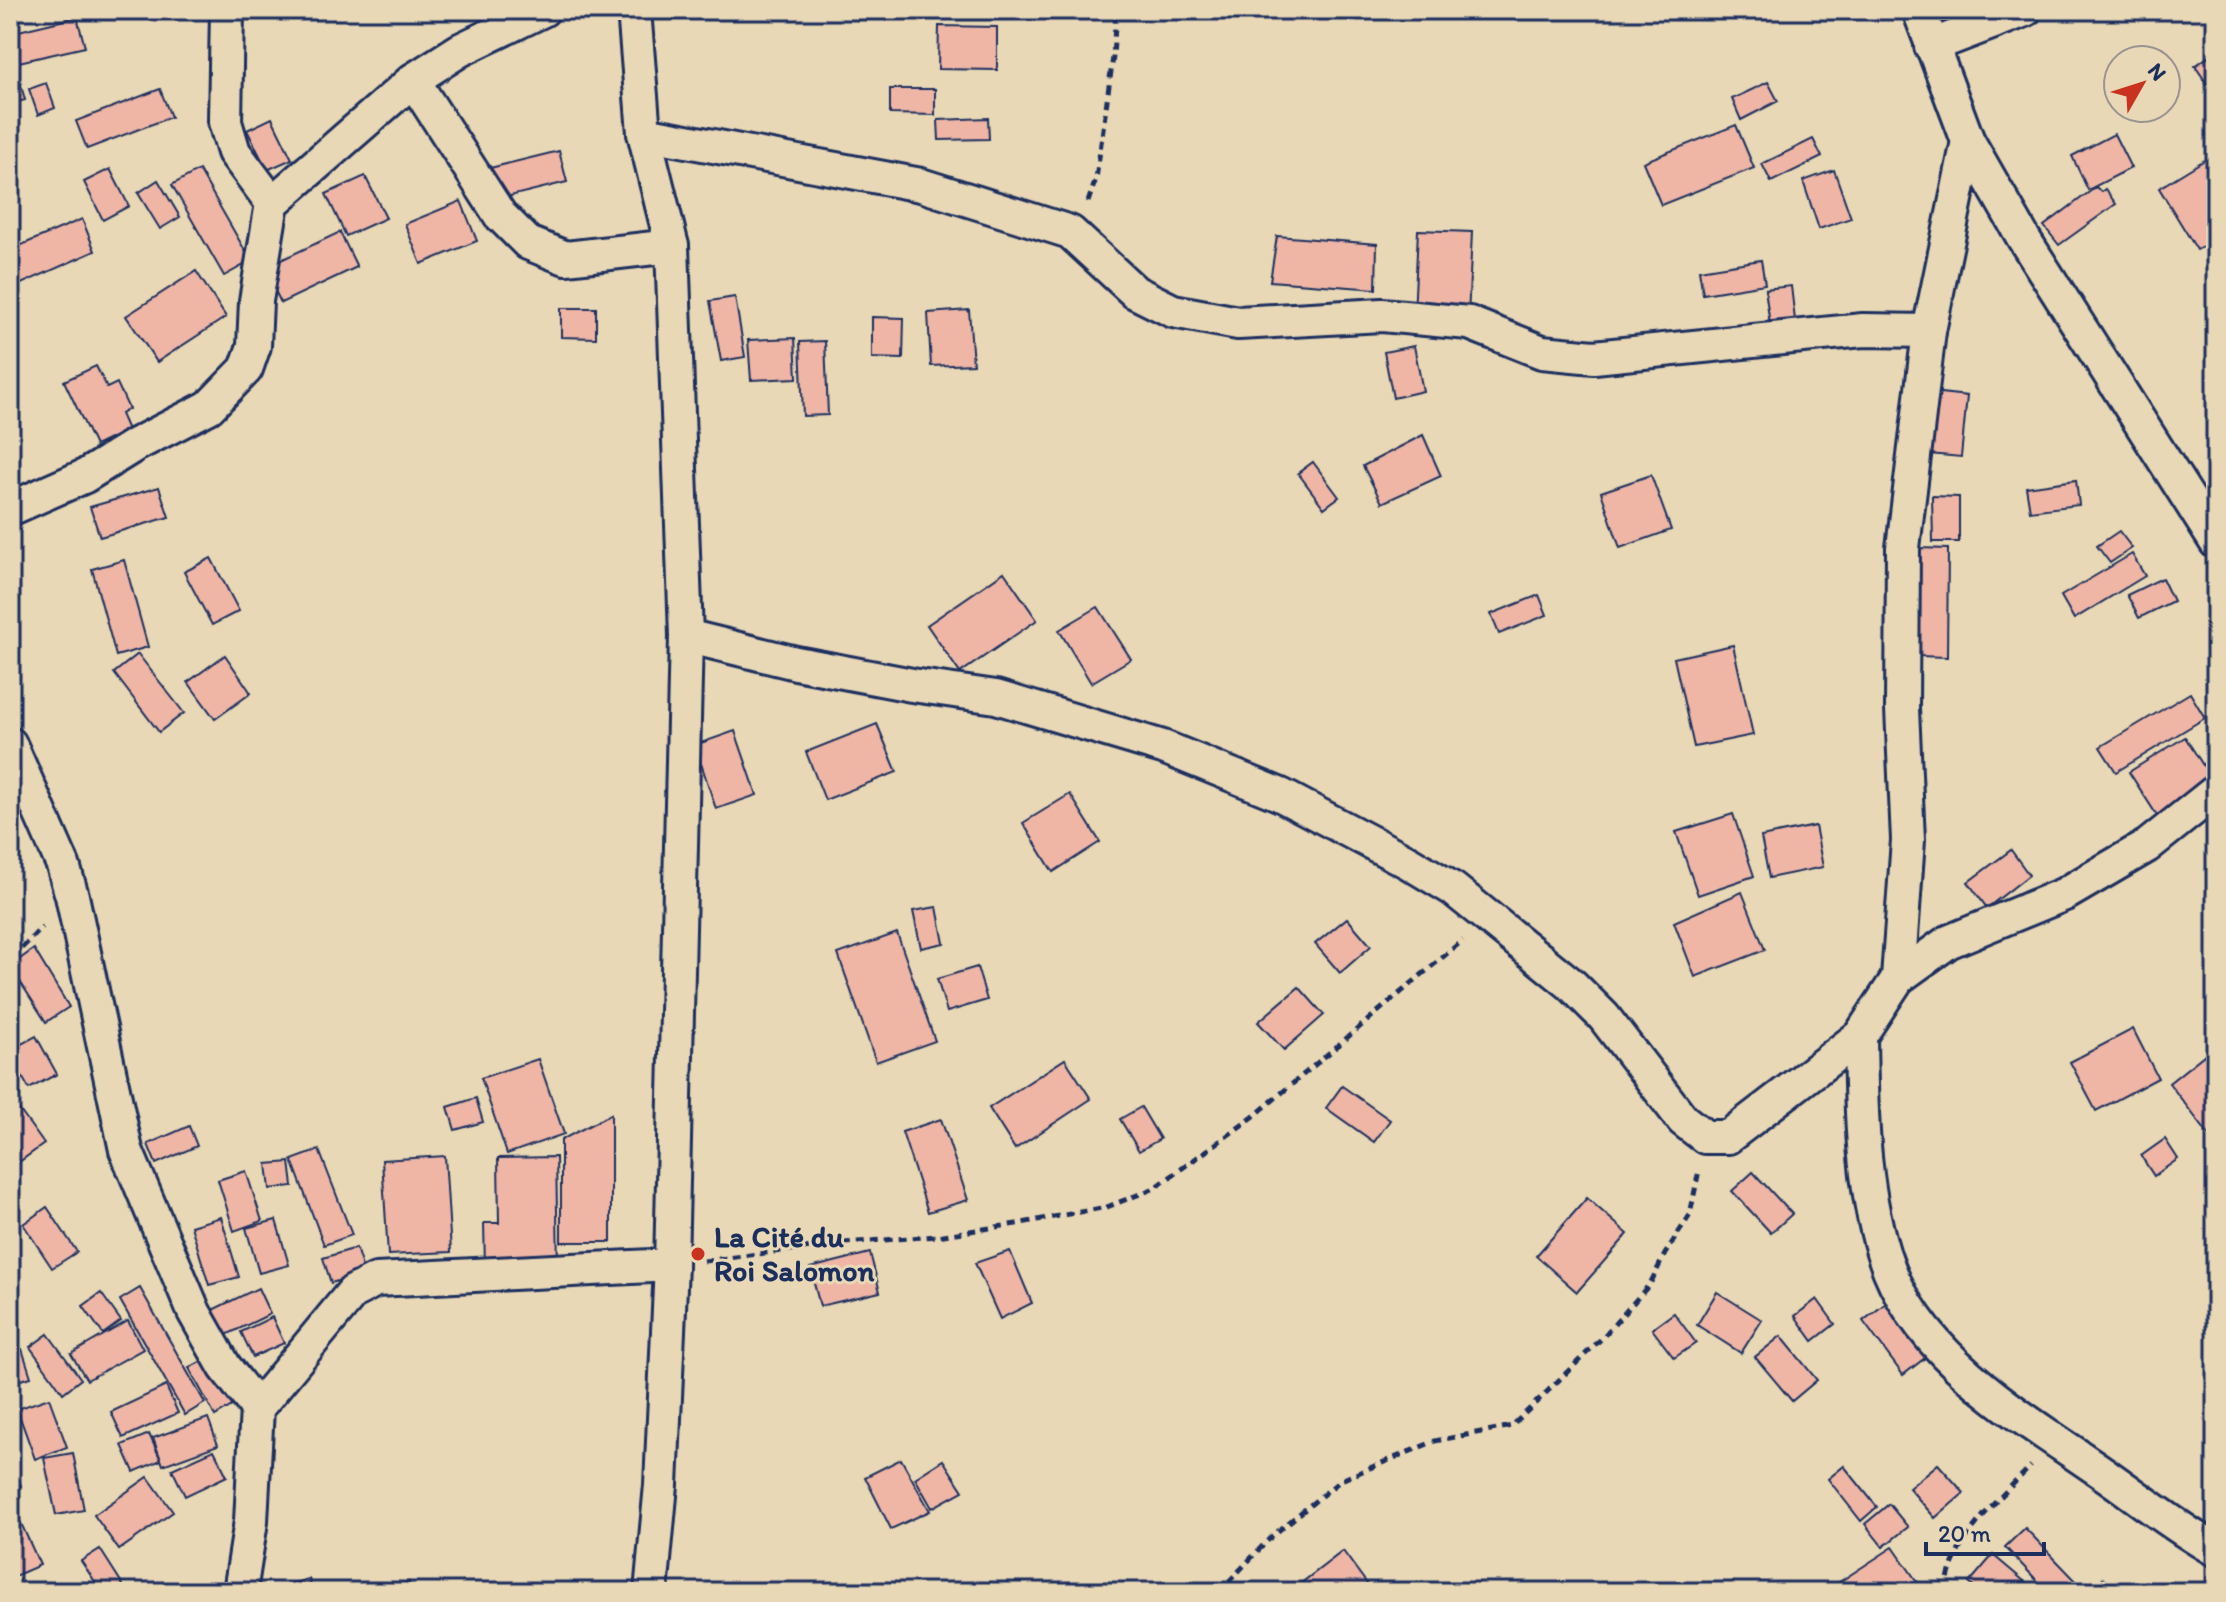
<svg xmlns="http://www.w3.org/2000/svg" width="2226" height="1602" viewBox="0 0 2226 1602" font-family="Itim,sans-serif">
  <style>
    .building { fill: #efb6a6; stroke: #1b2f5e; stroke-width: 2 }
    .lines { fill: none; stroke-linecap: round; stroke-linejoin: round }
    .minor-casing { stroke: #1b2f5e; stroke-width: 38 }
    .path { stroke: #1b2f5e; stroke-width: 5; stroke-dasharray: 8 6; stroke-linecap: butt }
    .minor { stroke: #e9d8b5; stroke-width: 32 }
    .poi-dot { fill: #c8321e; stroke: #e9d8b5; stroke-width: 3 }
    .labels { text-anchor: middle; stroke-width: 6; stroke-linejoin: round; paint-order: stroke }
    .poi-label { font-size: 30px; font-weight: bold; fill: #1b2f5e; stroke: #e9d8b5; text-anchor: start }
  </style>
  <rect width="100%" height="100%" fill="#e9d8b5"/>
  <filter id="ink" filterUnits="userSpaceOnUse"><feTurbulence type="fractalNoise" baseFrequency=".0125" numOctaves="2"/><feDisplacementMap in="SourceGraphic" scale="16" xChannelSelector="R" yChannelSelector="G"/><feConvolveMatrix kernelMatrix="1 2 1 2 8 2 1 2 1" color-interpolation-filters="sRGB"/></filter>
  <g filter="url(#ink)">
    <g class="building">
      <polygon points="77,17 85,47 10,64 10,33"/>
      <polygon points="939,26 997,27 997,70 938,69"/>
      <polygon points="2208,57 2216,68 2216,80 2208,85 2195,66"/>
      <polygon points="17,70 25,100 10,104 10,72"/>
      <polygon points="1768,82 1778,101 1741,120 1732,99"/>
      <polygon points="46,83 55,108 38,115 29,89"/>
      <polygon points="160,89 171,117 87,149 76,121"/>
      <polygon points="890,89 935,89 935,115 890,114"/>
      <polygon points="272,118 292,159 267,170 247,130"/>
      <polygon points="988,118 989,139 939,140 938,120"/>
      <polygon points="1736,125 1754,168 1661,205 1643,162"/>
      <polygon points="2114,134 2131,168 2088,190 2072,156"/>
      <polygon points="1813,139 1822,157 1771,182 1762,164"/>
      <polygon points="559,151 567,182 498,199 490,168"/>
      <polygon points="2216,153 2216,239 2197,250 2159,188"/>
      <polygon points="110,169 129,206 103,220 84,182"/>
      <polygon points="199,170 251,261 224,276 172,185"/>
      <polygon points="1834,170 1851,218 1819,229 1803,181"/>
      <polygon points="365,176 386,218 346,236 326,194"/>
      <polygon points="158,180 180,217 160,229 138,193"/>
      <polygon points="2096,187 2101,192 2105,189 2116,204 2059,245 2044,226"/>
      <polygon points="461,201 477,241 421,264 405,224"/>
      <polygon points="82,219 95,251 19,285 10,265 10,250"/>
      <polygon points="1418,230 1472,232 1468,318 1414,316"/>
      <polygon points="340,232 357,267 281,303 264,268"/>
      <polygon points="1277,236 1377,244 1376,289 1270,281"/>
      <polygon points="1761,260 1765,284 1703,294 1699,270"/>
      <polygon points="196,271 226,317 157,362 126,316"/>
      <polygon points="1791,286 1796,329 1771,332 1765,289"/>
      <polygon points="735,297 745,357 721,361 710,301"/>
      <polygon points="561,308 596,308 596,338 561,337"/>
      <polygon points="969,310 973,364 931,366 928,313"/>
      <polygon points="872,317 904,318 903,359 872,358"/>
      <polygon points="795,338 797,378 751,380 748,340"/>
      <polygon points="825,341 828,415 803,416 800,342"/>
      <polygon points="1414,346 1423,391 1393,398 1384,352"/>
      <polygon points="96,366 107,388 117,383 129,409 121,414 128,430 95,446 64,381"/>
      <polygon points="1913,390 1967,396 1961,457 1907,452"/>
      <polygon points="1423,435 1441,476 1382,503 1363,466"/>
      <polygon points="1313,462 1339,497 1324,508 1298,473"/>
      <polygon points="1651,475 1671,530 1620,548 1601,492"/>
      <polygon points="2076,480 2079,505 2030,511 2026,487"/>
      <polygon points="159,487 169,517 100,537 90,507"/>
      <polygon points="1932,496 1959,497 1959,542 1933,542"/>
      <polygon points="2119,531 2132,548 2110,563 2097,546"/>
      <polygon points="1919,548 1948,549 1947,657 1918,656"/>
      <polygon points="2132,554 2145,576 2074,619 2061,596"/>
      <polygon points="211,558 239,611 212,625 184,572"/>
      <polygon points="124,560 148,647 116,656 92,569"/>
      <polygon points="1004,572 1037,620 960,673 927,625"/>
      <polygon points="2162,578 2173,601 2139,618 2127,595"/>
      <polygon points="1539,595 1547,615 1499,634 1491,614"/>
      <polygon points="1098,607 1131,659 1091,683 1059,630"/>
      <polygon points="1733,645 1753,735 1694,747 1674,658"/>
      <polygon points="138,654 184,713 159,732 114,673"/>
      <polygon points="225,655 251,693 215,719 188,682"/>
      <polygon points="2190,693 2205,718 2116,772 2100,747"/>
      <polygon points="877,724 897,772 825,800 806,752"/>
      <polygon points="735,731 757,795 716,809 695,745"/>
      <polygon points="2185,737 2213,781 2158,817 2129,772"/>
      <polygon points="1070,794 1100,842 1053,872 1023,823"/>
      <polygon points="1733,814 1754,876 1698,895 1676,832"/>
      <polygon points="1815,826 1823,867 1769,878 1761,837"/>
      <polygon points="2011,850 2029,875 1987,908 1968,882"/>
      <polygon points="1742,892 1765,950 1695,977 1674,922"/>
      <polygon points="937,907 944,943 921,948 913,911"/>
      <polygon points="1347,918 1371,946 1340,973 1315,944"/>
      <polygon points="897,933 935,1041 876,1062 838,954"/>
      <polygon points="34,949 69,1007 46,1022 10,966"/>
      <polygon points="977,967 987,1000 947,1012 937,979"/>
      <polygon points="1299,987 1324,1015 1284,1050 1258,1022"/>
      <polygon points="2133,1029 2158,1078 2096,1111 2070,1062"/>
      <polygon points="36,1036 57,1074 29,1089 10,1055 10,1050"/>
      <polygon points="2214,1047 2216,1050 2215,1143 2169,1083"/>
      <polygon points="538,1059 564,1134 507,1154 481,1078"/>
      <polygon points="1065,1059 1091,1099 1015,1149 989,1108"/>
      <polygon points="1342,1086 1390,1120 1374,1142 1326,1108"/>
      <polygon points="10,1097 44,1144 19,1162 10,1149"/>
      <polygon points="476,1098 483,1122 455,1130 448,1107"/>
      <polygon points="1141,1107 1160,1139 1139,1151 1120,1119"/>
      <polygon points="611,1114 611,1242 561,1242 561,1140"/>
      <polygon points="941,1119 968,1200 928,1212 902,1132"/>
      <polygon points="189,1126 197,1146 156,1164 148,1144"/>
      <polygon points="2165,1139 2178,1159 2154,1176 2141,1156"/>
      <polygon points="319,1150 352,1235 324,1245 292,1160"/>
      <polygon points="445,1156 451,1252 388,1255 382,1160"/>
      <polygon points="556,1157 558,1266 485,1267 484,1223 499,1223 498,1158"/>
      <polygon points="290,1162 293,1186 270,1189 267,1164"/>
      <polygon points="246,1171 262,1221 234,1231 218,1180"/>
      <polygon points="1753,1172 1792,1214 1771,1233 1732,1191"/>
      <polygon points="1587,1198 1628,1234 1577,1292 1536,1256"/>
      <polygon points="47,1207 77,1252 52,1268 23,1224"/>
      <polygon points="221,1217 239,1277 209,1285 191,1226"/>
      <polygon points="276,1220 289,1265 259,1273 246,1228"/>
      <polygon points="356,1248 364,1273 331,1283 323,1258"/>
      <polygon points="1010,1251 1032,1303 1000,1319 975,1263"/>
      <polygon points="870,1253 880,1292 820,1306 810,1268"/>
      <polygon points="140,1288 205,1403 185,1415 120,1300"/>
      <polygon points="258,1288 270,1314 216,1340 204,1314"/>
      <polygon points="1717,1292 1762,1320 1741,1353 1697,1325"/>
      <polygon points="101,1293 121,1321 103,1334 83,1306"/>
      <polygon points="1817,1299 1835,1324 1813,1341 1795,1316"/>
      <polygon points="1890,1300 1930,1354 1903,1375 1863,1321"/>
      <polygon points="1674,1313 1696,1343 1674,1358 1652,1329"/>
      <polygon points="272,1317 284,1343 253,1357 241,1332"/>
      <polygon points="128,1321 143,1349 87,1380 71,1354"/>
      <polygon points="48,1334 81,1379 63,1393 30,1347"/>
      <polygon points="1781,1336 1817,1380 1792,1401 1755,1357"/>
      <polygon points="22,1349 31,1377 10,1383 10,1353"/>
      <polygon points="211,1356 237,1403 215,1416 189,1368"/>
      <polygon points="166,1386 178,1413 123,1438 111,1412"/>
      <polygon points="49,1398 67,1447 35,1459 17,1409"/>
      <polygon points="208,1418 218,1445 163,1465 153,1438"/>
      <polygon points="149,1434 161,1460 134,1472 122,1445"/>
      <polygon points="214,1450 227,1476 185,1496 172,1469"/>
      <polygon points="73,1453 84,1510 56,1515 44,1458"/>
      <polygon points="901,1459 930,1511 891,1529 865,1477"/>
      <polygon points="943,1460 963,1491 932,1508 915,1478"/>
      <polygon points="1938,1464 1964,1493 1935,1518 1909,1488"/>
      <polygon points="1844,1466 1877,1507 1861,1521 1828,1479"/>
      <polygon points="14,1467 21,1486 10,1490 10,1468"/>
      <polygon points="148,1477 173,1512 119,1550 94,1515"/>
      <polygon points="10,1499 40,1565 10,1578"/>
      <polygon points="1889,1504 1908,1527 1883,1547 1865,1524"/>
      <polygon points="2025,1528 2080,1585 2073,1592 2048,1592 2005,1547"/>
      <polygon points="1893,1547 1918,1583 1904,1592 1824,1592"/>
      <polygon points="100,1549 123,1585 113,1592 102,1592 81,1561"/>
      <polygon points="1343,1551 1373,1592 1306,1592 1300,1584"/>
      <polygon points="1993,1555 2037,1592 1979,1592 1969,1583"/>
      <polygon points="2103,1578 2120,1592 2092,1592"/>
      <polygon points="309,1579 313,1592 260,1592"/>
      <polygon points="409,1582 411,1592 368,1592"/>
    </g>
    <g class="lines">
      <defs>
        <g id="minor">
          <polyline points="227,10 225,122 234,152 272,203"/>
          <polyline points="634,10 644,133 672,246 686,636 671,1265 661,1485 651,1592"/>
          <polyline points="1919,10 1968,141 2024,239 2216,542"/>
          <polyline points="1931,46 2025,10"/>
          <polyline points="413,80 500,215 528,243 566,258 672,246"/>
          <polyline points="644,133 921,185 1070,232 1135,292 1173,311 1238,323 1382,315 1469,323 1542,352 1594,357 1863,330 1929,331"/>
          <polyline points="10,509 85,476 135,445 209,407 246,369 254,346 256,301 272,203 413,80 460,50 543,10"/>
          <polyline points="686,636 796,663 912,685 996,697 1163,747 1281,795 1408,862 1453,889 1572,985 1604,1017 1683,1120 1705,1137 1728,1137 1860,1036 1898,978 1948,942 2065,894 2147,846 2216,791"/>
          <polyline points="10,744 63,865 72,896 126,1150 194,1312 225,1367 257,1408"/>
          <polyline points="1898,978 1908,840 1902,709 1903,548 1929,331 1968,141"/>
          <path d="M1860 1036C1861 1108 1862 1183 1883 1252 1915 1358 2022 1416 2106 1475 2143 1501 2177 1528 2216 1550"/>
          <polyline points="240,1592 251,1521 257,1408 353,1292 376,1280 671,1265"/>
        </g>
      </defs>
      <use href="#minor" class="minor-casing"/>
      <g class="path">
        <polyline points="1088,202 1096,179 1113,57 1116,10"/>
        <polyline points="10,953 17,953 42,927"/>
        <polyline points="704,1261 843,1243 937,1236 1016,1224 1107,1207 1155,1188 1253,1117 1463,940"/>
        <polyline points="1219,1592 1272,1536 1341,1480 1435,1441 1512,1426 1603,1337 1650,1284 1665,1254 1690,1215 1699,1170"/>
        <path d="M1946 1592C1950 1541 1997 1501 2031 1466"/>
      </g>
      <use href="#minor" class="minor"/>
    </g>
  </g>
  <circle class="poi-dot" cx="698" cy="1254" r="8"/>
  <g class="labels">
    <g class="poi-label">
      <text x="714" y="1247">La Cité du<tspan x="714" dy="34">Roi Salomon</tspan></text>
    </g>
  </g>
  <rect width="2226" height="1602" fill="none" stroke="#e9d8b5" stroke-width="40"/>
  <rect x="20" y="20" width="2186" height="1562" fill="none" stroke="#1b2f5e" stroke-width="3" filter="url(#ink)"/>
  <g transform="translate(2142 84) rotate(51)"><circle r="38" fill="#e9d8b5" stroke="#979492" stroke-width="2"/>
  <path d="M0-6L14 30L0 20L-14 30Z" fill="#c8321e"/>
  <text y="-12" font-size="22" font-weight="bold" text-anchor="middle" fill="#1b2f5e">N</text>
  </g>
  <path d="M1926 1542v12h118v-12" fill="none" stroke="#1b2f5e" stroke-width="4"/>
  <text x="1938" y="1542" font-size="24" fill="#1b2f5e" stroke="#e9d8b5" stroke-width="6" paint-order="stroke">20 m</text>
</svg>
